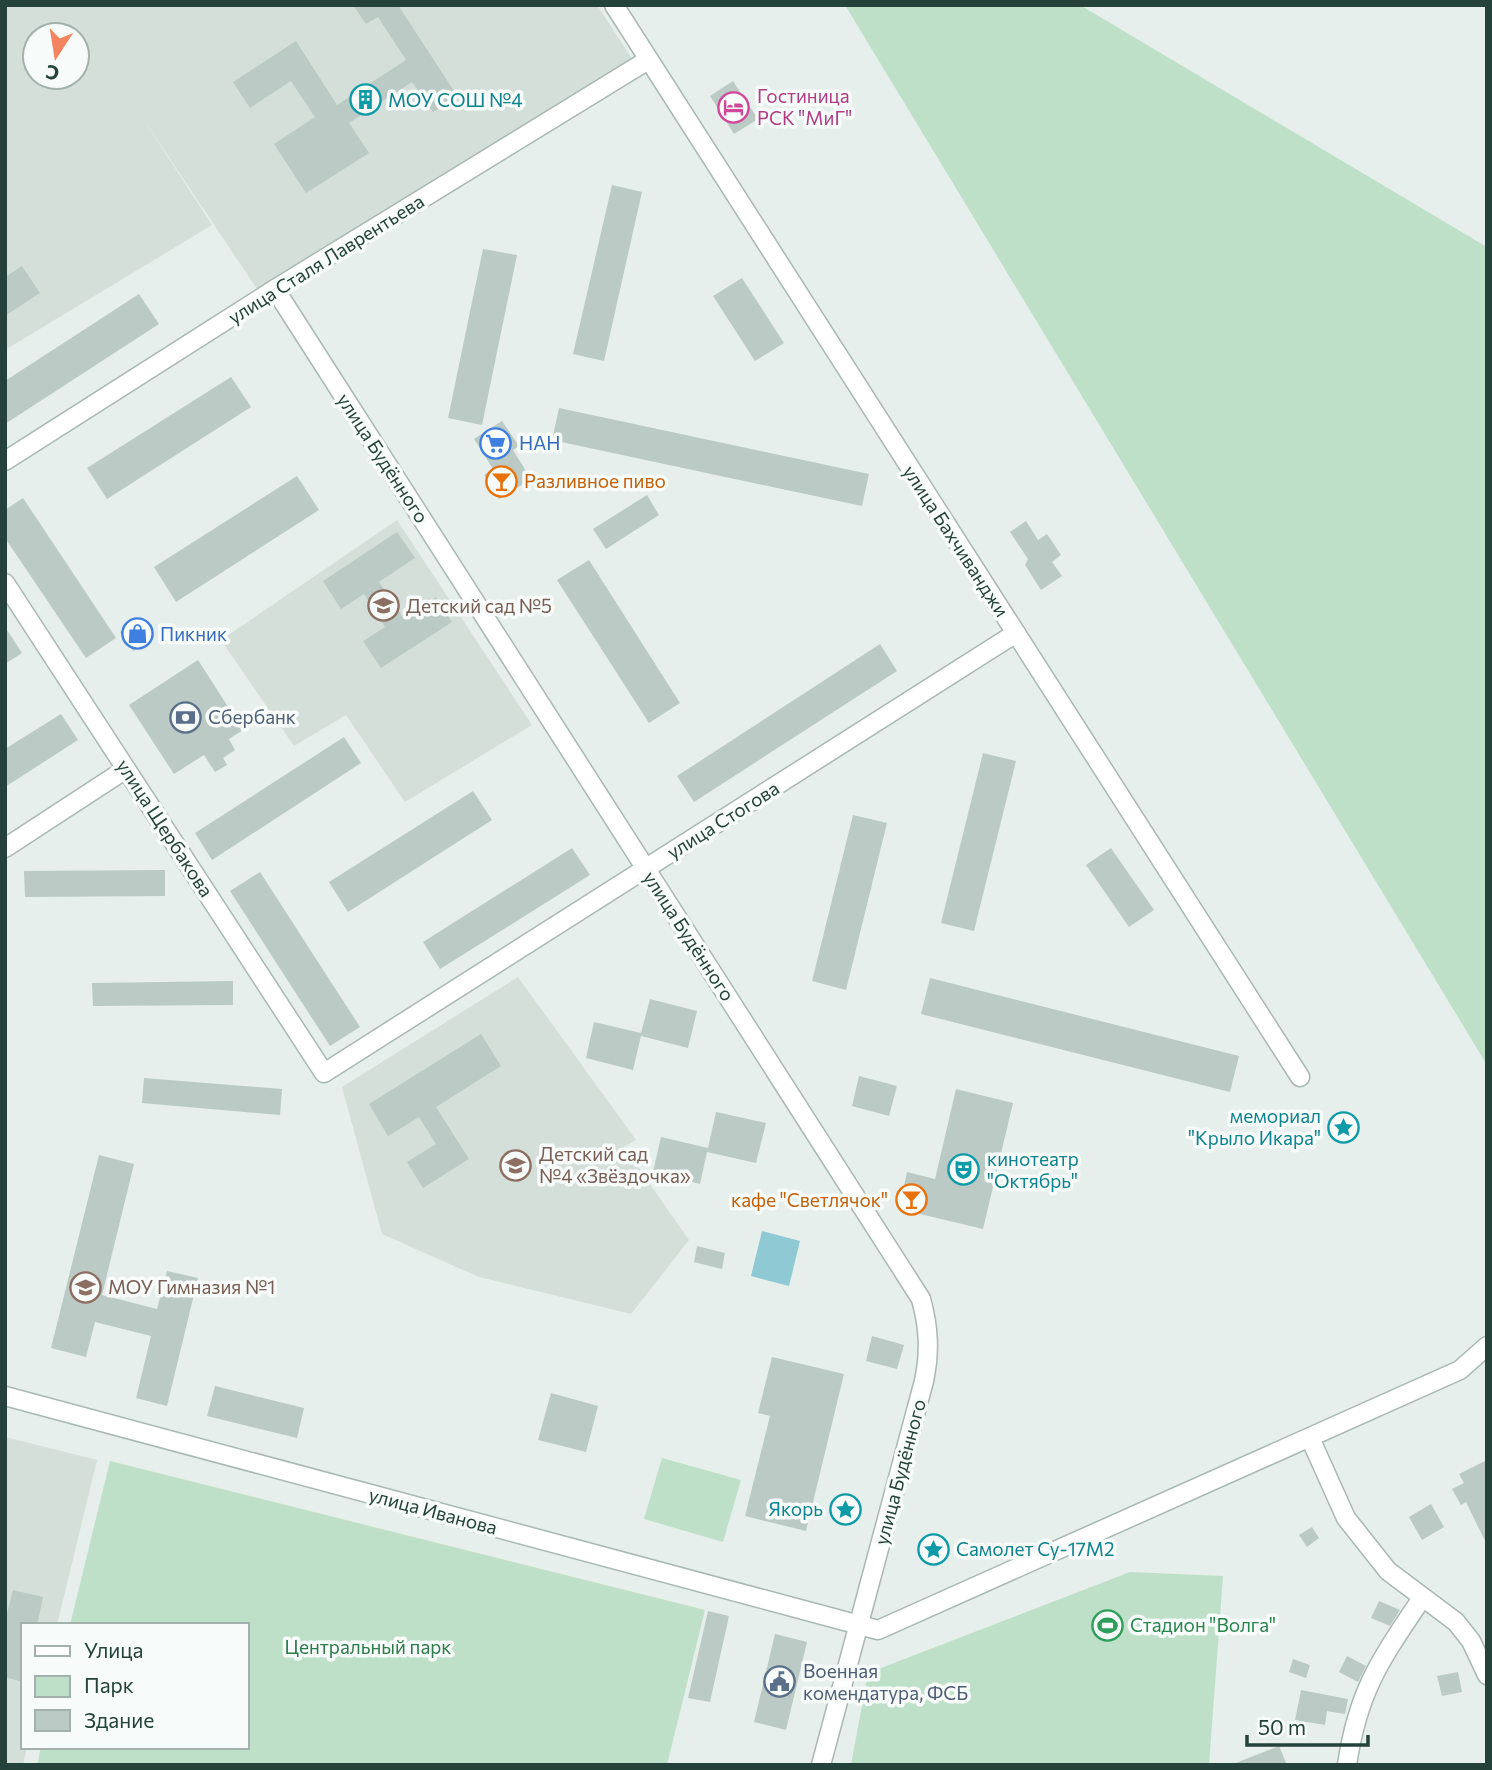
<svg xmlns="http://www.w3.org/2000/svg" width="1492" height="1770" viewBox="0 0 1492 1770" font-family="Commissioner,sans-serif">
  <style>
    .built { fill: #d4dfda; fill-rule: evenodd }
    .green { fill: #bfe0c8 }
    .water { fill: #8ec9d4 }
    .building { fill: #bbcac4 }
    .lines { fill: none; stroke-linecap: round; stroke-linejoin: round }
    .minor-casing { stroke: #a8b8b2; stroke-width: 21 }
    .minor { stroke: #fff; stroke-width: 18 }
    .labels { text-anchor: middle; stroke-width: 7; stroke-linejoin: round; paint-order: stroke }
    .hotel-label { font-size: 19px; fill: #b23c85; stroke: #f7fbf9; text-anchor: start }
    .culture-label { font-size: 19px; fill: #0d838f; stroke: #f7fbf9; text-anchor: start }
    .street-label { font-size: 19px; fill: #24423a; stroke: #f7fbf9 }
    .shop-label { font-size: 19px; fill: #366cbe; stroke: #f7fbf9; text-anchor: start }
    .food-label { font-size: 19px; fill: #c56008; stroke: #f7fbf9; text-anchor: start }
    .education-label { font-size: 19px; fill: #785e54; stroke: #f7fbf9; text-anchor: start }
    .service-label { font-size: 19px; fill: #4e5e75; stroke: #f7fbf9; text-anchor: start }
    .leisure-label { font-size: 19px; fill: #27864d; stroke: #f7fbf9; text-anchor: start }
    .park-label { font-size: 19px; fill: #2d7a4b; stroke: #f7fbf9 }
  </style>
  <rect width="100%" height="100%" fill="#e6efeb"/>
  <g class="built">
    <path d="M5 5H597L633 60 257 289 140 114 212 225 5 350ZM35 35H77V77H35Z"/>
    <polygon points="397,520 532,725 405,802 346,715 294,746 221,640"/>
    <polygon points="518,977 636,1140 624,1147 689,1240 631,1314 479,1277 382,1234 342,1087"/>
    <polygon points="5,1437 97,1460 57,1625 23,1625 23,1747 27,1747 23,1765 5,1765"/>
  </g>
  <g class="green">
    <polygon points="845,5 1080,5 1487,247 1487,1065"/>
    <polygon points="662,1458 741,1480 723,1542 644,1519"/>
    <polygon points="110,1461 705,1610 667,1765 37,1765 41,1747 247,1747 247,1625 70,1625"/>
    <polygon points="1130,1572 1223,1576 1209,1765 851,1765 868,1673"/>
  </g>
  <polygon class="water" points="762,1231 800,1241 789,1286 751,1276"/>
  <g class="building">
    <polygon points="353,5 398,5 458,97 433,112 412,82 349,123 369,153 306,193 274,144 315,117 291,81 250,108 233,82 296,41 337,105 406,60 378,17 366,24"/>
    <polygon points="733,81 758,119 734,134 710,96"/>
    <polygon points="612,185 642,192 604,361 573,354"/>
    <polygon points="483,249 517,255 482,425 448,418"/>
    <polygon points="22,266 40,293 5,316 5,277"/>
    <polygon points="742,278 784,343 755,361 713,296"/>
    <polygon points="139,294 159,324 5,424 5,381"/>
    <polygon points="231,377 251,407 107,499 87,468"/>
    <polygon points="559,408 869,474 862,506 552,440"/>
    <polygon points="502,421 519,446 513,450 531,479 499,499 484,475 493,469 474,439"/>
    <polygon points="297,476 319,510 176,602 154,567"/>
    <polygon points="647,495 659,515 606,549 593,529"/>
    <polygon points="23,498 116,638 86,658 5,538 5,510"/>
    <polygon points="1026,521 1038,540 1047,534 1061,555 1052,562 1062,576 1041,590 1025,565 1028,559 1010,532"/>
    <polygon points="397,532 415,558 379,582 404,619 436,597 452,622 381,668 363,641 385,627 364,594 341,609 323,581"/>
    <polygon points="589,560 680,703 649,723 557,580"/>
    <polygon points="142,618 154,636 133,651 120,632"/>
    <polygon points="5,627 22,653 5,664"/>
    <polygon points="880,644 897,671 694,802 677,776"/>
    <polygon points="198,660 243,730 229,739 235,750 223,758 227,765 215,772 204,755 174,774 129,705"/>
    <polygon points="61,714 78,740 5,787 5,749"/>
    <polygon points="344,737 361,763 212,860 195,833"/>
    <polygon points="983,753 1016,761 974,931 941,923"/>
    <polygon points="473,791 492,820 348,912 329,882"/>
    <polygon points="853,815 887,823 846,990 812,981"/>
    <polygon points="572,848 590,875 440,969 423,942"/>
    <polygon points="1111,848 1154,910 1129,927 1086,865"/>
    <polygon points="165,870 165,896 25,897 24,871"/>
    <polygon points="260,872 360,1027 330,1046 230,891"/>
    <polygon points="930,978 1239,1056 1230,1092 921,1014"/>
    <polygon points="233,981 233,1005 93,1006 92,983"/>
    <polygon points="650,999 697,1011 688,1048 641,1036 633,1070 586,1058 594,1022 641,1033"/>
    <polygon points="481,1034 501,1066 436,1107 469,1159 423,1188 407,1162 436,1144 419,1117 388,1136 369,1104"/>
    <polygon points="859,1076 897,1086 889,1116 852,1106"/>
    <polygon points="144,1078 282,1089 280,1115 142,1103"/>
    <polygon points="956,1089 1013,1103 983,1229 899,1209 907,1172 935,1179"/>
    <polygon points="716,1112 766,1123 756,1163 707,1152 700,1184 653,1172 661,1137 708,1148"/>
    <polygon points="99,1155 134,1164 102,1295 157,1309 167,1271 198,1278 167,1406 136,1398 151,1336 95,1322 86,1357 51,1348"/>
    <polygon points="697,1246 725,1253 722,1269 694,1262"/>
    <polygon points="872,1336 904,1345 897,1369 866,1361"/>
    <polygon points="772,1357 844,1374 806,1531 745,1516 770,1416 758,1413"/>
    <polygon points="215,1386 304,1408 297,1438 207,1416"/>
    <polygon points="551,1393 598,1406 586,1452 538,1440"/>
    <polygon points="1487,1460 1487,1545 1466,1502 1461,1505 1452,1489 1464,1483 1459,1474"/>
    <polygon points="1431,1504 1444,1527 1422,1540 1409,1517"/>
    <polygon points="1312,1527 1319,1538 1307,1547 1299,1535"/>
    <polygon points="13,1590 43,1597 37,1625 23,1625 23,1682 5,1677 5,1621"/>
    <polygon points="1379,1601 1400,1610 1390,1626 1371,1618"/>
    <polygon points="708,1611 729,1616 710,1702 688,1698"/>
    <polygon points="775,1634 807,1642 786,1730 754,1722"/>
    <polygon points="1347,1656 1366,1666 1358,1682 1339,1672"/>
    <polygon points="1293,1659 1310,1665 1306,1678 1289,1672"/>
    <polygon points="1458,1672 1462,1692 1442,1696 1437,1676"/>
    <polygon points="1301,1690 1348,1699 1345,1714 1327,1711 1325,1725 1295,1720"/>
    <polygon points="1279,1746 1287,1765 1233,1765 1233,1764"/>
  </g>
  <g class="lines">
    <defs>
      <g id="minor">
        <polyline points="614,5 1300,1077"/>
        <path d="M275 289 921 1299C929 1328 930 1352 924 1381L821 1765"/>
        <polyline points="5,461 275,289 648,60"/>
        <polyline points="5,583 324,1073 1016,633"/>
        <polyline points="5,848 126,769"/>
        <polyline points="5,1396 878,1630 1460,1370 1487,1346"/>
        <polyline points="1310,1438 1346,1518 1388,1571 1456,1622 1471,1641 1487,1675"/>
        <path d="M1347 1765C1358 1690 1381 1659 1422 1598"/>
      </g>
    </defs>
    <use href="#minor" class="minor-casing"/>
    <use href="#minor" class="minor"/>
  </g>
  <defs>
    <symbol id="building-ring" viewBox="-11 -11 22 22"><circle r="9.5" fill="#f7fbf9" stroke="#0f9aa8" stroke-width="1.5"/><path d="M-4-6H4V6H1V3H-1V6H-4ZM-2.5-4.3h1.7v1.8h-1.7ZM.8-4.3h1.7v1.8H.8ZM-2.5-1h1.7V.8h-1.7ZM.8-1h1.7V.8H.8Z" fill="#0f9aa8"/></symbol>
    <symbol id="hotel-ring" viewBox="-11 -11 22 22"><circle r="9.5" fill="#f7fbf9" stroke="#d1479c" stroke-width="1.5"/><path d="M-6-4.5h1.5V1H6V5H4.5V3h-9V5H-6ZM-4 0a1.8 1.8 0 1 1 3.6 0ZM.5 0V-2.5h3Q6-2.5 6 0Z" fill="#d1479c"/></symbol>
    <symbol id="supermarket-ring" viewBox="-11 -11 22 22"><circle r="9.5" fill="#f7fbf9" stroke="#3f7fe0" stroke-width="1.5"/><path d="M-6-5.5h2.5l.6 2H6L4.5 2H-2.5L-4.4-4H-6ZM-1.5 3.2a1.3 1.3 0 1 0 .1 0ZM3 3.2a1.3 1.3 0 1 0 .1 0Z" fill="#3f7fe0"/></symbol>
    <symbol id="bar-ring" viewBox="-11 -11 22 22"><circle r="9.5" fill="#f7fbf9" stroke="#e8710a" stroke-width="1.5"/><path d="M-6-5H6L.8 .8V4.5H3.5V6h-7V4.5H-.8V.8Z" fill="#e8710a"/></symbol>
    <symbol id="school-ring" viewBox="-11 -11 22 22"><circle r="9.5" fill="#f7fbf9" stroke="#8d6e63" stroke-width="1.5"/><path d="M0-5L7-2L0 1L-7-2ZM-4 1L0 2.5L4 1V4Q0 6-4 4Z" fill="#8d6e63"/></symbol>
    <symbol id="shop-ring" viewBox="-11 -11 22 22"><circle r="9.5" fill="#f7fbf9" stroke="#3f7fe0" stroke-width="1.5"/><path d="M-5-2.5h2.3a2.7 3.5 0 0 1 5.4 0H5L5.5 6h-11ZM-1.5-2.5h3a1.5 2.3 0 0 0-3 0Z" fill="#3f7fe0"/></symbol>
    <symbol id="bank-ring" viewBox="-11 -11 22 22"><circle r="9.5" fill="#f7fbf9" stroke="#5c6f8a" stroke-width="1.5"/><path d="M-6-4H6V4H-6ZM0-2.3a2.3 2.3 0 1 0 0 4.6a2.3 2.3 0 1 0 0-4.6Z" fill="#5c6f8a"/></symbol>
    <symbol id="sight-ring" viewBox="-11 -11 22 22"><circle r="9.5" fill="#f7fbf9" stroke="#0f9aa8" stroke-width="1.5"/><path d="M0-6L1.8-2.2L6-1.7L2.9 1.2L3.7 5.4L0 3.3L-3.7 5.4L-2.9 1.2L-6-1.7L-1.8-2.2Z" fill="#0f9aa8"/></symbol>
    <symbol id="theatre-ring" viewBox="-11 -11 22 22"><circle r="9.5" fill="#f7fbf9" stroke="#0f9aa8" stroke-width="1.5"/><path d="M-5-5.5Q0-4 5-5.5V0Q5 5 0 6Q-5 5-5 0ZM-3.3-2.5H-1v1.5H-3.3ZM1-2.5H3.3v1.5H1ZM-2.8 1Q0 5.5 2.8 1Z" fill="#0f9aa8"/></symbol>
    <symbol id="stadium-ring" viewBox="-11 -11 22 22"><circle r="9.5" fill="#f7fbf9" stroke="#2e9e5b" stroke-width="1.5"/><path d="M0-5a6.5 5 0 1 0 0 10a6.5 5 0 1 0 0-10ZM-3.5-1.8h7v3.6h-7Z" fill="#2e9e5b"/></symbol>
    <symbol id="civic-ring" viewBox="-11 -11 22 22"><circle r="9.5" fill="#f7fbf9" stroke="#5c6f8a" stroke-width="1.5"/><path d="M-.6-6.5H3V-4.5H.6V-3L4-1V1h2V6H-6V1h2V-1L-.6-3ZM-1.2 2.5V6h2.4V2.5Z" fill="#5c6f8a"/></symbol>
  </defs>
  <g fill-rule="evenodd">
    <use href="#building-ring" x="348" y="82" width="35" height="35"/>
    <use href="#hotel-ring" x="716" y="90" width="35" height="35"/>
    <use href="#supermarket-ring" x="478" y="426" width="35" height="35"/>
    <use href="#bar-ring" x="484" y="464" width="35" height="35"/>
    <use href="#school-ring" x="366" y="588" width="35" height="35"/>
    <use href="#shop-ring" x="120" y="616" width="35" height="35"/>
    <use href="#bank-ring" x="168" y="700" width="35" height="35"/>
    <use href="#sight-ring" x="1326" y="1110" width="35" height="35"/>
    <use href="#school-ring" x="498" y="1148" width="35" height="35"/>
    <use href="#theatre-ring" x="946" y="1152" width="35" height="35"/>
    <use href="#bar-ring" x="894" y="1182" width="35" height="35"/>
    <use href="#school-ring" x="68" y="1270" width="35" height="35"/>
    <use href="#sight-ring" x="828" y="1492" width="35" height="35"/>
    <use href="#sight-ring" x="916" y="1532" width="35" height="35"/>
    <use href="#stadium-ring" x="1090" y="1608" width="35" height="35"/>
    <use href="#civic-ring" x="762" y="1664" width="35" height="35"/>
  </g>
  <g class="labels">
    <g class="hotel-label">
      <text x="757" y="103">Гостиница<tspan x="757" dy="22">РСК "МиГ"</tspan></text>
    </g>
    <g class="culture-label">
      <text x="388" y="107">МОУ СОШ №4</text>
      <text x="1321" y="1123" text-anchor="end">мемориал<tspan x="1321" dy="22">"Крыло Икара"</tspan></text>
      <text x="987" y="1166">кинотеатр<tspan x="987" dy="22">"Октябрь"</tspan></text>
      <text x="823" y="1516" text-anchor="end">Якорь</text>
      <text x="956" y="1556">Самолет Су-17М2</text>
    </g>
    <g class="street-label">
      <text transform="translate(326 259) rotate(-32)" y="7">улица Сталя Лаврентьева</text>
      <text transform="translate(383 458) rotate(57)" y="7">улица Будённого</text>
      <text transform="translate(956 541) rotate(57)" y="7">улица Бахчиванджи</text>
      <text transform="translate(723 820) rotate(-32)" y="7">улица Стогова</text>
      <text transform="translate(165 828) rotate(57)" y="7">улица Щербакова</text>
      <text transform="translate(689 936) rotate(57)" y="7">улица Будённого</text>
      <text transform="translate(900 1472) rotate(-75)" y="7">улица Будённого</text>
      <text transform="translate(433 1511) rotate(15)" y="7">улица Иванова</text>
    </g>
    <g class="shop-label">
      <text x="519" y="450">НАН</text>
      <text x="160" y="641">Пикник</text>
    </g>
    <g class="food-label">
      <text x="524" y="488">Разливное пиво</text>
      <text x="888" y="1207" text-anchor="end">кафе "Светлячок"</text>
    </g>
    <g class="education-label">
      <text x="406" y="613">Детский сад №5</text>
      <text x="539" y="1161">Детский сад<tspan x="539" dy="22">№4 «Звёздочка»</tspan></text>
      <text x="108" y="1294">МОУ Гимназия №1</text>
    </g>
    <g class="service-label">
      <text x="208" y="724">Сбербанк</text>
      <text x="803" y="1678">Военная<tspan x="803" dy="22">комендатура, ФСБ</tspan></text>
    </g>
    <g class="leisure-label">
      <text x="1130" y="1632">Стадион "Волга"</text>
    </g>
    <g class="park-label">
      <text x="368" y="1654">Центральный парк</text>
    </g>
  </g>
  <rect width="1492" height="1770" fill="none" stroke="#24423a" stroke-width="14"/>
  <rect x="21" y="1623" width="228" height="126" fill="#f7fbf9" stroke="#a3b1ad" stroke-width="2"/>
  <rect x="35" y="1646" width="35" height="10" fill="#ffffff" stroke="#a3b1ad" stroke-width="2"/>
  <text x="84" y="1658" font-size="21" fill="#24423a">Улица</text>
  <rect x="35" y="1676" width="35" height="21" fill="#bfe0c8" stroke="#a3b1ad" stroke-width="2"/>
  <text x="84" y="1693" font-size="21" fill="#24423a">Парк</text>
  <rect x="35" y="1710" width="35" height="21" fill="#bbcac4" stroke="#a3b1ad" stroke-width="2"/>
  <text x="84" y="1728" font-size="21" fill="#24423a">Здание</text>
  <g transform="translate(56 56) rotate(192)"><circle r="33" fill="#f7fbf9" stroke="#a3b1ad" stroke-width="2"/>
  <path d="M0-5L12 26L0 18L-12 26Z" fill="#f4845f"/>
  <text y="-10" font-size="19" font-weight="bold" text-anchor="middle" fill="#24423a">С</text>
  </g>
  <path d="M1247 1735v10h121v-10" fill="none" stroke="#24423a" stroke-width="3.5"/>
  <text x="1258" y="1735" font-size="21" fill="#24423a" stroke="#f7fbf9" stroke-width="5" paint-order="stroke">50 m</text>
</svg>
